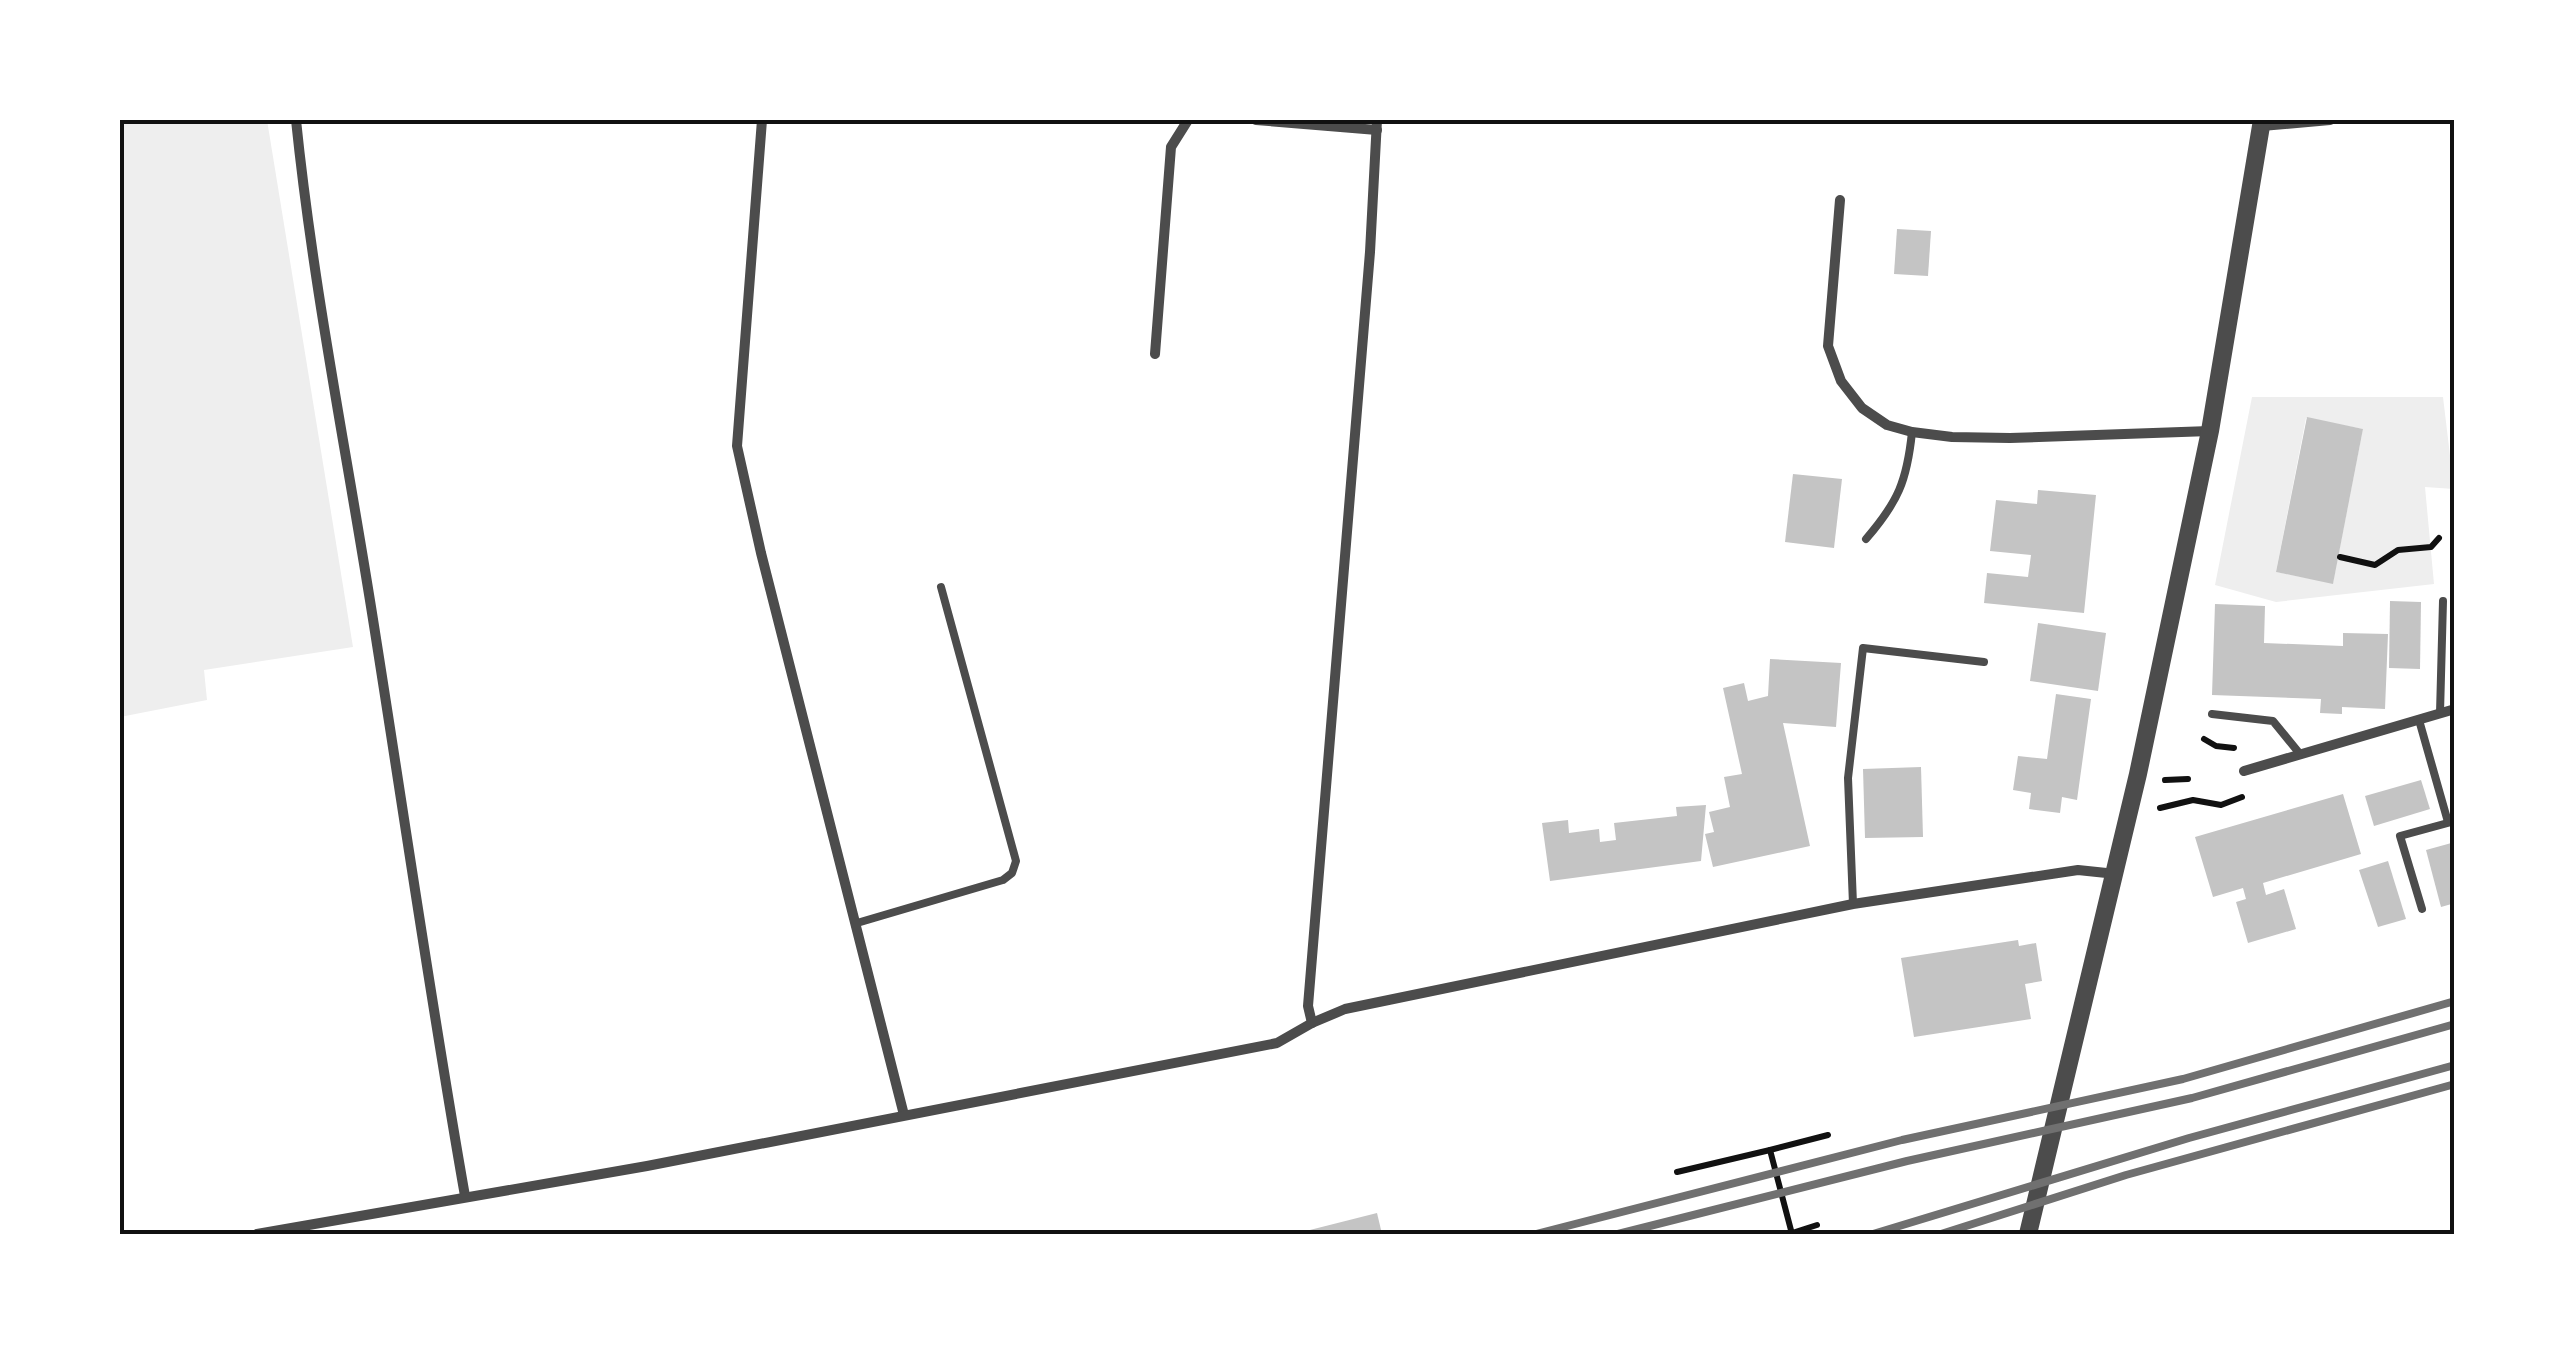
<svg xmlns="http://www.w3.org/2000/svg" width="2575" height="1354" viewBox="0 0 2575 1354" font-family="Montserrat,sans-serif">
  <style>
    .green { fill: #eee; fill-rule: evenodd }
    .building { fill: #c4c4c4 }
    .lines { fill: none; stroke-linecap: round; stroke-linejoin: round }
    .path { stroke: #111; stroke-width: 6 }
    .service { stroke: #4c4c4c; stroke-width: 8 }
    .minor { stroke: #4c4c4c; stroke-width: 10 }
    .tertiary { stroke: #4c4c4c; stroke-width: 18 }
    .rail { stroke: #707070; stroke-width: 8 }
    .neatline { fill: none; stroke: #111; stroke-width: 4 }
  </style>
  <rect width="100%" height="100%" fill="#fff"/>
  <g class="green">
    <polygon points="120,120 267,120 353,647 204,670 207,700 120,717"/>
    <path d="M2252 397H2443L2454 489 2425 487 2434 584 2276 602 2215 585ZM2306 418 2363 429 2333 583 2276 572Z"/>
  </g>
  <g class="building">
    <polygon points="1897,229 1931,231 1928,276 1894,274"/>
    <polygon points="2307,417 2363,429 2333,584 2276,572"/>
    <polygon points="1793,474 1842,479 1834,548 1785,542"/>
    <polygon points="2038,490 2096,495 2084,613 1984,603 1987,573 2028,577 2031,555 1990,551 1996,500 2037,504"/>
    <polygon points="2390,601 2421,602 2420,669 2389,668"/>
    <polygon points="2215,604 2265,606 2264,643 2343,646 2343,633 2388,634 2385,709 2342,707 2342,714 2320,713 2321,699 2212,695"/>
    <polygon points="2038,623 2106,633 2098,691 2030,681"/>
    <polygon points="1770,659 1841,663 1836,727 1783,723 1810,846 1713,867 1705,834 1714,832 1709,812 1730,807 1724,777 1742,774 1723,688 1744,683 1748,701 1768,696"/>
    <polygon points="2056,694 2091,699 2077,800 2062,797 2060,813 2029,809 2031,793 2013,790 2018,756 2047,759"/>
    <polygon points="1921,767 1923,837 1865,838 1863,769"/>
    <polygon points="2421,780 2430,809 2374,826 2365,796"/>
    <polygon points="2343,794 2361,854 2263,883 2266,895 2284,889 2296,929 2248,943 2236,902 2246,899 2243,888 2213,897 2195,837"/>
    <polygon points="1706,805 1701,861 1550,881 1542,823 1568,820 1569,833 1599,829 1600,842 1616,840 1614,823 1677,816 1676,807"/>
    <polygon points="2455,842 2455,903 2441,907 2426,850"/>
    <polygon points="2388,861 2406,919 2378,927 2359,870"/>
    <polygon points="2018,940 2019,946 2036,943 2042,981 2025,984 2031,1019 1914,1037 1901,958"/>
    <polygon points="1377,1213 1382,1234 1298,1234 1298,1233"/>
  </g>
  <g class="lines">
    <g class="path">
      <polyline points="2340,557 2375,565 2398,550 2431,547 2439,538"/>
      <polyline points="2204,739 2216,746 2234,748"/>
      <polyline points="2165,780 2188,779"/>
      <polyline points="2160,808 2193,800 2221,805 2242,797"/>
      <polyline points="1677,1172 1770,1150"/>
      <polyline points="1789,1234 1817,1225"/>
      <polyline points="1792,1234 1770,1150 1828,1135"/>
    </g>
    <g class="service">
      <path d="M1866 539C1898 502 1907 481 1912 432"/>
      <polyline points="2440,713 2443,601"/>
      <polyline points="2212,714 2273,721 2300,754"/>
      <polyline points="2419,720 2448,822"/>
      <polyline points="1853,904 1848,778 1863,648 1984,662"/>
      <polyline points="2422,909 2400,836 2455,821"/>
      <polyline points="857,923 1003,880 1012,873 1016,861 941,587"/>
    </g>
    <g class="minor">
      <path d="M296 120C313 286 346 449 372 613 403 808 431 1003 465 1196"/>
      <polyline points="762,120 737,446 761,553 904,1115"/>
      <polyline points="1256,120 1377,130"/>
      <polyline points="2262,126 2330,120"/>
      <polyline points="1840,200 1828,346 1841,381 1862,408 1887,425 1912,432 1952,437 2010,438 2210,431"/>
      <polyline points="1155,354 1171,147 1188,120"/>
      <polyline points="2244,771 2455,709"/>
      <polyline points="1312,1023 1308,1006 1370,252 1377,120"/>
      <polyline points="257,1234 647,1166 1277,1043 1312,1023 1345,1009 1853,904 2078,870 2116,874"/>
    </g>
    <polyline class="tertiary" points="2028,1234 2138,774 2210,431 2262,120"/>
    <g class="rail">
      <polyline points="1536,1234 1902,1140 2183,1079 2455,1001"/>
      <polyline points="1618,1234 1907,1161 2192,1098 2455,1024"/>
      <polyline points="1873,1234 2189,1138 2455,1065"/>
      <polyline points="1941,1234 2126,1175 2455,1084"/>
    </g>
  </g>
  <rect width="2575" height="1354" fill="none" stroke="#ffffff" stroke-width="245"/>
  <rect x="122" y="122" width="2330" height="1110" class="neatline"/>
</svg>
